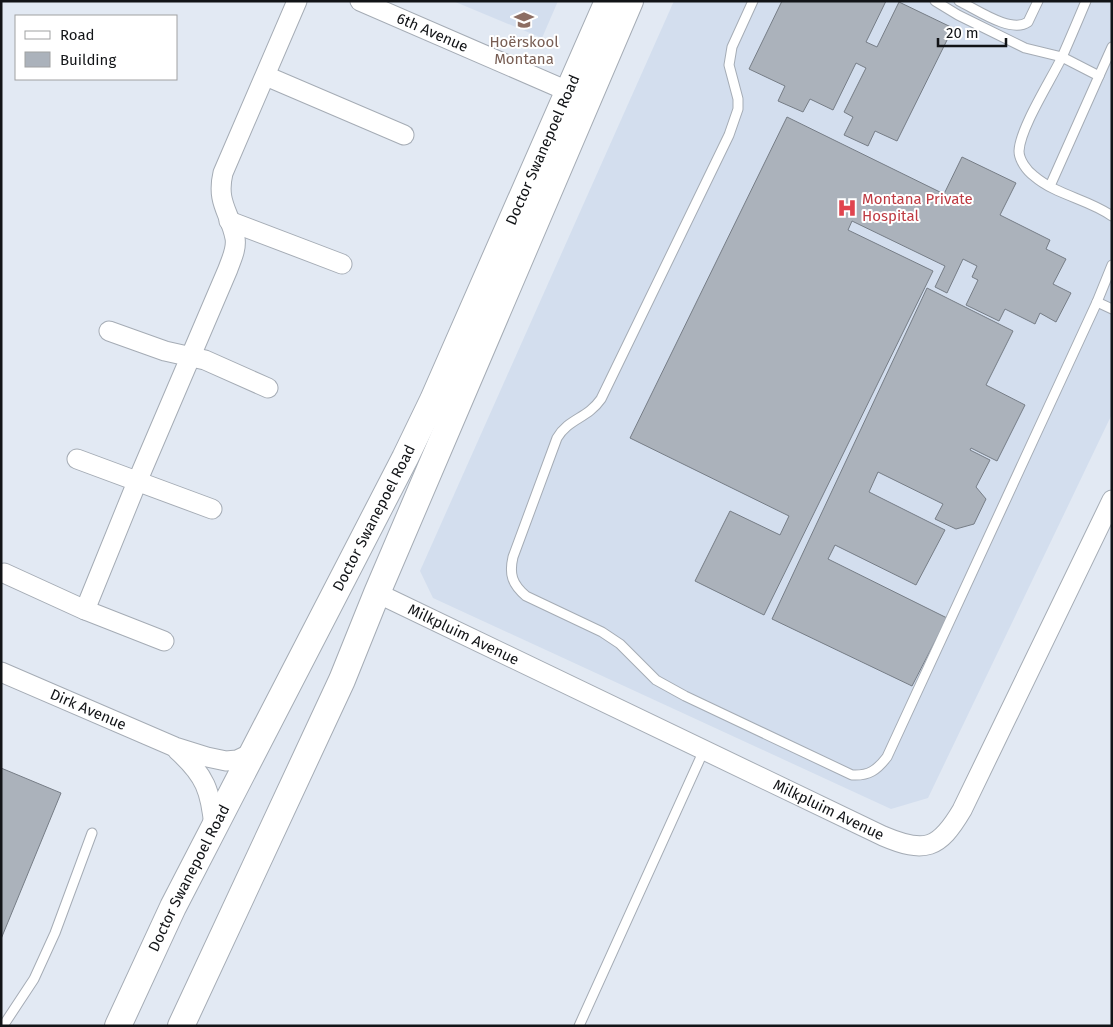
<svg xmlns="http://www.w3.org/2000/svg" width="1113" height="1027" viewBox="0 0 1113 1027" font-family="'Fira Sans',sans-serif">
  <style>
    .built { fill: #d3deee }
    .building { fill: #abb2bb; stroke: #767d86 }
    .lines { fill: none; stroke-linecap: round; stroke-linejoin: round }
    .lane-casing { stroke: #a5acb5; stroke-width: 11 }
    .street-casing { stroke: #a5acb5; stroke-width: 21 }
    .secondary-casing { stroke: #a5acb5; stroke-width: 28 }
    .lane { stroke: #fff; stroke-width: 9 }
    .street { stroke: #fff; stroke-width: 19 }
    .secondary { stroke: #fff; stroke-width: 26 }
    .labels { text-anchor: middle; stroke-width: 4; stroke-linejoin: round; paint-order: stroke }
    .street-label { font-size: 15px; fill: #121417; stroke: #fff }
    .education-label { font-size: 15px; fill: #785e54; stroke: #fff }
    .health-label { font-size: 15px; fill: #be3a42; stroke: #fff; text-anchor: start }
  </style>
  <rect width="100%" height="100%" fill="#e2e9f3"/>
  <g class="built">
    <polygon points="453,1 558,1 542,38"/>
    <polygon points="674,1 1112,1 1112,414 928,798 891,809 433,598 420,571"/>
  </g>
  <g class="building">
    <polygon points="782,1 886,1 866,42 877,47 899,2 953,28 897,141 875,131 868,146 844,135 853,117 844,112 866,68 856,63 833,110 810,99 803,112 778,101 785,86 749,69"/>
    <polygon points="787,117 944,194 962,157 1016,183 1000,215 1050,240 1046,249 1066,259 1053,284 1071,293 1056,322 1040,313 1035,324 1005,309 999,321 966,305 978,280 972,277 977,266 963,259 947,293 935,287 945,266 852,221 848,230 933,271 764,615 695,581 730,511 780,535 789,516 630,438"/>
    <polygon points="927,288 1013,331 986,385 1025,405 997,461 971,448 970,450 990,460 976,487 986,499 974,524 956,529 935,519 943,504 878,472 869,492 945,530 916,585 835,545 828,559 947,618 912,686 772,619"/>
    <polygon points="1,768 61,793 1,939"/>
  </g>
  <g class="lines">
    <defs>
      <g id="lane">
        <path d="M753 1 732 47 729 65 738 99V109L729 135 601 399C587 419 569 418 557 438L513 557C509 574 512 584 526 596L602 632 620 644 656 680 685 696 852 775C869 776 877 770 887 757L1097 302 1112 265"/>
        <polyline points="935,1 958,15 1025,48 1062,57 1099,76 1050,186"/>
        <path d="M959 1C976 9 1011 34 1028 22L1038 1"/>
        <path d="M1086 1C1078 20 1070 39 1062 57 1051 80 1020 128 1019 151 1019 160 1027 171 1034 176 1056 195 1088 199 1112 216"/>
        <polyline points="1099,76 1112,47"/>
        <polyline points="1097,302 1112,309"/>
        <polyline points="3,1026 34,979 55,933 92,833"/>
        <polyline points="579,1026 704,750"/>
      </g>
      <g id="street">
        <path id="s1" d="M360 1 579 96"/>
        <polyline points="266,76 404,135"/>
        <polyline points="229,221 342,264"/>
        <polyline points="109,331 165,351 205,360 268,388"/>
        <polyline points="77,459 212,509"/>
        <polyline points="4,573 85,610 164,641"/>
        <path id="s2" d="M377 593 883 836C925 854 939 849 962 810L1112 500"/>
        <path d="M85 610 137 482 228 269C231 260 237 249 235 238 230 212 216 203 223 173L297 1"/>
        <path id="s3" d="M1 672 175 747 207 757 226 761 237 760 254 752"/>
        <path d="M177 750C205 775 211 791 214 828"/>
      </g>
      <g id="secondary">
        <path id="s4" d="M118 1026 173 907 405 458 433 400 608 1"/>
        <polyline points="181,1026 342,680 377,593 630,1"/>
      </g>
    </defs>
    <use href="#lane" class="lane-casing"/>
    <use href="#street" class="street-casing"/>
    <use href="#secondary" class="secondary-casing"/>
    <use href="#lane" class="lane"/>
    <use href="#street" class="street"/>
    <use href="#secondary" class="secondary"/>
  </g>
  <defs>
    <symbol id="school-bare" viewBox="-9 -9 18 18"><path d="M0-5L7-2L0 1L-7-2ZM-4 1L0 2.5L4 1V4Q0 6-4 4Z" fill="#8d6e63" stroke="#fff" stroke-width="2.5" paint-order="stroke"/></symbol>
    <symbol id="hospital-bare" viewBox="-9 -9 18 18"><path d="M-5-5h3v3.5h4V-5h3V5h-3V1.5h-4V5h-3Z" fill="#e0444e" stroke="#fff" stroke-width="2.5" paint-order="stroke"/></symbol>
  </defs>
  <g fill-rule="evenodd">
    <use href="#school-bare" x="510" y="6" width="28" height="28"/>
    <use href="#hospital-bare" x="833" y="194" width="28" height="28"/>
  </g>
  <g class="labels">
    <g class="street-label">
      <text dy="5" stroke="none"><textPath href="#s1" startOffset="79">6th Avenue</textPath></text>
      <text dy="5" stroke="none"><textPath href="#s4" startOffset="974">Doctor Swanepoel Road</textPath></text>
      <text dy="5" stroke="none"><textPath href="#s4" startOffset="569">Doctor Swanepoel Road</textPath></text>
      <text dy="5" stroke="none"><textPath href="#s2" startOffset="96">Milkpluim Avenue</textPath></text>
      <text dy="5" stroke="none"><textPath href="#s3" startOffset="95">Dirk Avenue</textPath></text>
      <text dy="5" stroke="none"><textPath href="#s2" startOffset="501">Milkpluim Avenue</textPath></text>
      <text dy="5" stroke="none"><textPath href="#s4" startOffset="164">Doctor Swanepoel Road</textPath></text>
    </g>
    <g class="education-label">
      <text x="524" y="47">Hoërskool<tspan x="524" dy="17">Montana</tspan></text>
    </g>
    <g class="health-label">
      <text x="862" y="204">Montana Private<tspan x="862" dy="17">Hospital</tspan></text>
    </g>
  </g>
  <rect width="1113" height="1027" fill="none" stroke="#121417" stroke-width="5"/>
  <rect x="15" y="15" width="162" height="65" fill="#ffffff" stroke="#a0a1a2"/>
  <rect x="25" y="31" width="25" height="8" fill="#ffffff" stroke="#a0a1a2"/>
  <text x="60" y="40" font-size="15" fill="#121417">Road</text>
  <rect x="25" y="52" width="25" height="15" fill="#abb2bb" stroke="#a0a1a2"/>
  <text x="60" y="65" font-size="15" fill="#121417">Building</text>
  <path d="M938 38v8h68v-8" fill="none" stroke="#121417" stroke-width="2.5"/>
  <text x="946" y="38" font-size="15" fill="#121417" stroke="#ffffff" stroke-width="4" paint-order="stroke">20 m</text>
</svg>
